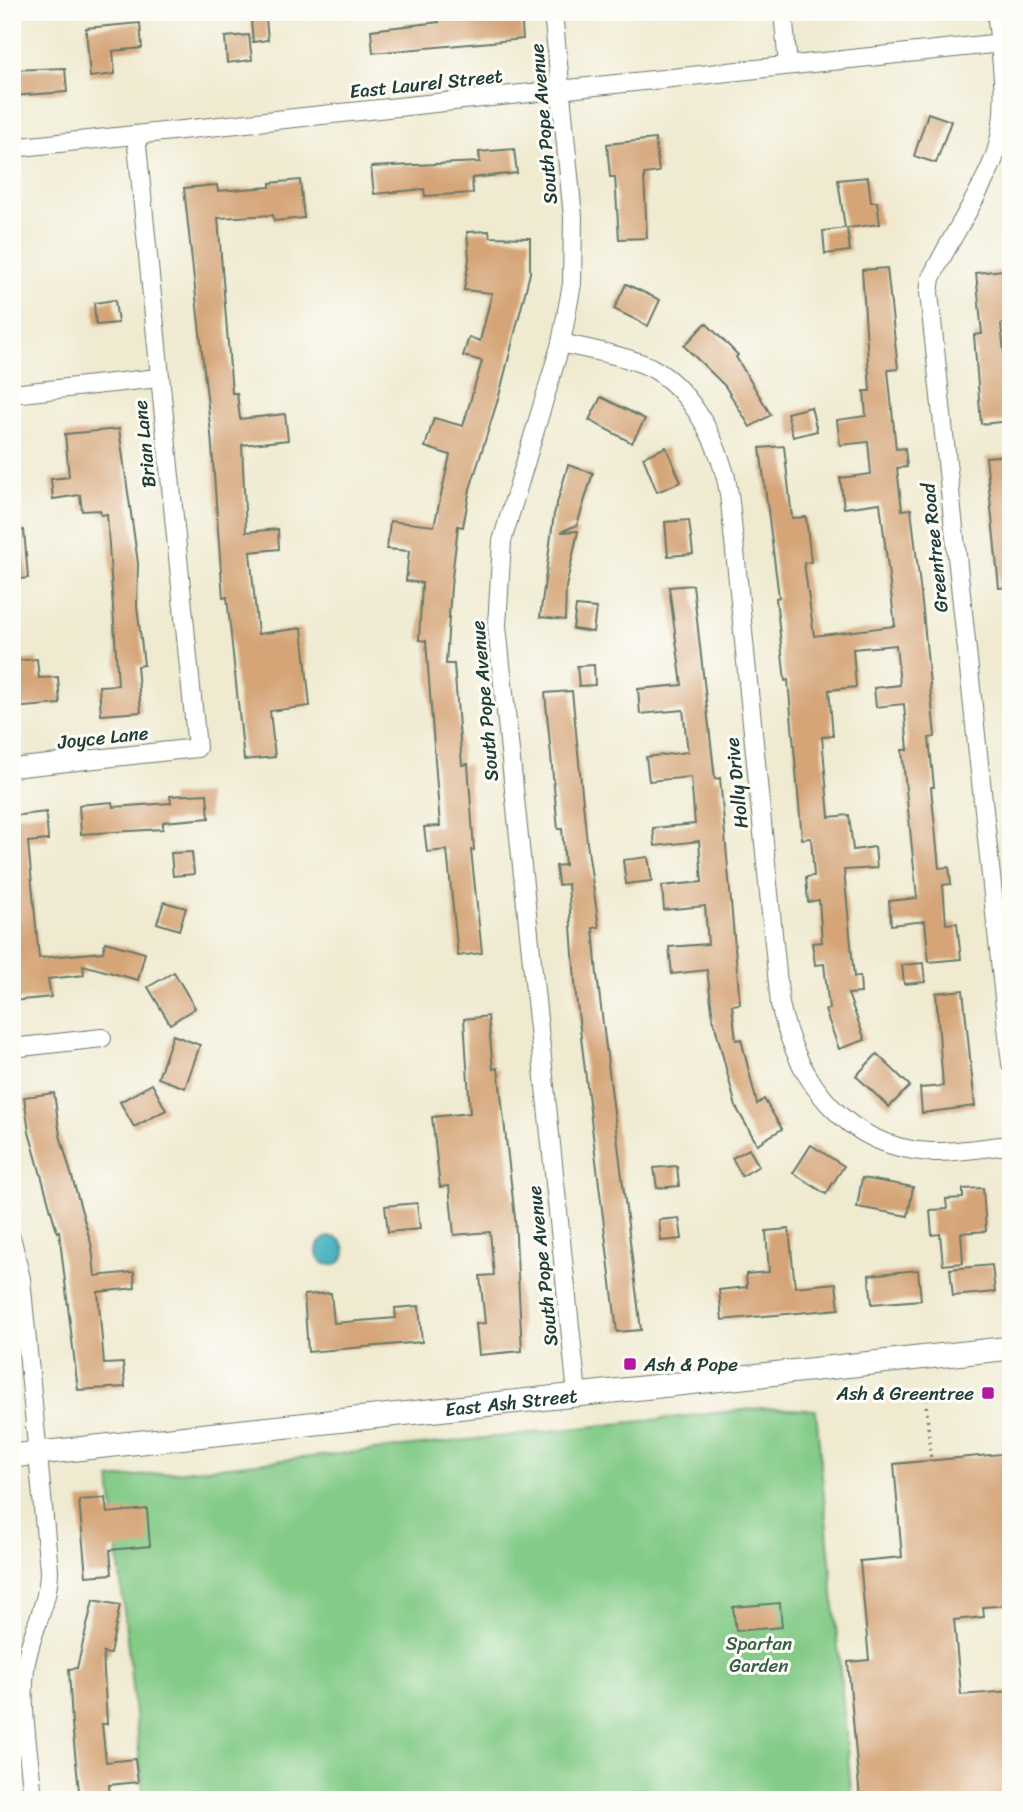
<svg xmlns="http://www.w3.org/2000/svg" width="1023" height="1812" viewBox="0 0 1023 1812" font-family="Sriracha,sans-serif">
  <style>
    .green { fill: #83cb87; stroke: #51845e; stroke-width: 2 }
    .water { fill: #3faebb; stroke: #2f7678; stroke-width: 2 }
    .building { fill: #d5a578 }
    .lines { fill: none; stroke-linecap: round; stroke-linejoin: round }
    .minor-casing { stroke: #687a6b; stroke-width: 20 }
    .tertiary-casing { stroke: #687a6b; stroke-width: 25 }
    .path { stroke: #687a6b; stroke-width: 3.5; stroke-dasharray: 2 5; stroke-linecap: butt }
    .minor { stroke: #fff; stroke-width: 18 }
    .tertiary { stroke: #fff; stroke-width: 23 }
    .poi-dot { fill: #b5179e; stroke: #fdfcf7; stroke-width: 2.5 }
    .labels { text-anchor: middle; stroke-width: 6; stroke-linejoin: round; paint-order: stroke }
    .street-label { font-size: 19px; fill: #1f3d34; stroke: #fdfcf7 }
    .poi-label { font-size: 19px; fill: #1f3d34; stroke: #fdfcf7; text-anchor: start }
    .park-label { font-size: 19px; fill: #386049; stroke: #fdfcf7 }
  </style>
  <rect width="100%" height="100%" fill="#fdfcf7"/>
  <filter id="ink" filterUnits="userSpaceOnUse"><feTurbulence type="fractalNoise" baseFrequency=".0143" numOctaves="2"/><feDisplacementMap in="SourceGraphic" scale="14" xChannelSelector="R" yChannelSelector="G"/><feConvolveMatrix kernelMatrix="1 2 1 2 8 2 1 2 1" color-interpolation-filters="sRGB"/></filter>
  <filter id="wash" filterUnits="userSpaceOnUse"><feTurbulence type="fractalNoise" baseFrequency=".00686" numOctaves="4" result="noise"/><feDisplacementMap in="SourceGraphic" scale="28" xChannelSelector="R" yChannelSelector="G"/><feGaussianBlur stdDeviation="1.57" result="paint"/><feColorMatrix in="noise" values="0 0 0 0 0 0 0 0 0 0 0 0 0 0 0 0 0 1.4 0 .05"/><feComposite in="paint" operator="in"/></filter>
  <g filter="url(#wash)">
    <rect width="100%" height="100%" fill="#efead0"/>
    <polygon class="green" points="761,1408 816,1410 852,1800 144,1800 110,1479"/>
    <circle class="water" cx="331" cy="1251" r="14"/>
    <g id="blocks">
      <g class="building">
        <polygon points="439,12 473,12 473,15 521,12 523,39 373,53 371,30 439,22"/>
        <polygon points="266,19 268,40 253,42 251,21"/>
        <polygon points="140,23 142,48 113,51 115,74 90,77 86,28"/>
        <polygon points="249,35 252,60 227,63 225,37"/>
        <polygon points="65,68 67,92 12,96 12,70"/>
        <polygon points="928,113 951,121 936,163 914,156"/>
        <polygon points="655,139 659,172 644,174 647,238 619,239 615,177 610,177 607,144"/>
        <polygon points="514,149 517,173 472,178 473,193 425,196 424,189 374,194 371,167 480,162 479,152"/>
        <polygon points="868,177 871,202 877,202 880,224 847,228 850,251 825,254 823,231 845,228 838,180"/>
        <polygon points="300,180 304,218 274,221 273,215 218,218 232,393 237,393 240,419 285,414 288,440 242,445 246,532 278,529 279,549 250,552 258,634 302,628 310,706 270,711 275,757 244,760 227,597 223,598 211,434 184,188 217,185 218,191 270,187 270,183"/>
        <polygon points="489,231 490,237 530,238 530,273 499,396 470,489 463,527 458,526 451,586 446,664 454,664 462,765 468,764 474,850 471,850 482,953 458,956 447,850 427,852 424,827 440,826 426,641 419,640 422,583 406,581 409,551 387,549 390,521 434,526 450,455 425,447 434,418 463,426 482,361 463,356 469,337 480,341 492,293 464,290 469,259 467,232"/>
        <polygon points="887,268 898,369 888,370 896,449 905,448 907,467 897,468 902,510 911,509 923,612 935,737 929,738 934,787 931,787 939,868 949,867 951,884 943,885 946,924 957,923 961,959 929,962 925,921 891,925 889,901 917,898 902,750 908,750 904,704 876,707 874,688 900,685 896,645 853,649 856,687 829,690 833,736 822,737 829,817 849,815 853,850 875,847 877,868 844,870 854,977 860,976 861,993 848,994 865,1040 839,1049 825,1010 829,1009 824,964 815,965 812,943 822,942 819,900 808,902 806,877 814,876 811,838 802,839 788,680 785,681 776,598 779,597 760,448 784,446 792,518 806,517 811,562 804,563 814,636 895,626 880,503 844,508 840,478 871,474 868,442 840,445 837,420 866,416 864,391 870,391 862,270"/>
        <polygon points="1003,270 1008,323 1001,324 1008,389 1011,388 1011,421 981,424 974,335 982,334 976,273"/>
        <polygon points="626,284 660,300 648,326 614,309"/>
        <polygon points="115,300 118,323 96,325 94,303"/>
        <polygon points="706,323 738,355 736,357 771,415 750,427 725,386 684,346"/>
        <polygon points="601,397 645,419 632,443 589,420"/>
        <polygon points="811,407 817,431 793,437 787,413"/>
        <polygon points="119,429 138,563 137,606 144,665 137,666 141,712 101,715 99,686 118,685 107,514 101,515 100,510 82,511 80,495 53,499 51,479 69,477 65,434"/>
        <polygon points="666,447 681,482 657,492 643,457"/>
        <polygon points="1011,455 1011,587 999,588 986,457"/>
        <polygon points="568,465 593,473 577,525 561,532 578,531 566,587 565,620 540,617 554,514"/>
        <polygon points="689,520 693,554 668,556 665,522"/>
        <polygon points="24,530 28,578 12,580 12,531"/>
        <polygon points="693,585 715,779 720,778 740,1004 732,1005 736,1040 741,1039 757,1104 764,1099 782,1129 757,1144 736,1107 713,1018 707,970 672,974 669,947 708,944 705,906 664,910 662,886 702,882 699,841 655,846 653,828 695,824 691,777 649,781 646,757 688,752 683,710 640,714 638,689 682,685 669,587"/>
        <polygon points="576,606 596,608 593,632 573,629"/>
        <polygon points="37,659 39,678 58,677 60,704 12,708 12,661"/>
        <polygon points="594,665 595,685 579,686 577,666"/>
        <polygon points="572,691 587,843 599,927 593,928 597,975 641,1330 617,1332 576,996 568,884 558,885 556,866 565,865 562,829 558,829 545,693"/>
        <polygon points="207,794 209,818 163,822 163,829 81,834 79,805 112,802 113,807 171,803 170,796"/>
        <polygon points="46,812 48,840 28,842 39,958 103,952 105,942 145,953 138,980 83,965 84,975 48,979 51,997 12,1001 12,816"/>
        <polygon points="192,852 194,874 173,876 171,853"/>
        <polygon points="648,857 652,881 626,884 623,860"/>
        <polygon points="164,902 186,908 179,930 157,923"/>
        <polygon points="923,963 925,982 904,984 902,965"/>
        <polygon points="174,972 195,1008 170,1024 148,987"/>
        <polygon points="963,990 975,1106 922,1113 920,1088 943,1086 936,993"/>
        <polygon points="488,1016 493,1069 498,1068 515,1218 522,1351 479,1355 476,1324 485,1323 480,1276 494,1275 490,1232 454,1235 449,1186 440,1187 432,1117 470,1113 464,1019"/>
        <polygon points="173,1035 200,1045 185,1088 158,1078"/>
        <polygon points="877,1054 910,1086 889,1107 856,1076"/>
        <polygon points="152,1084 166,1110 134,1127 120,1102"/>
        <polygon points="54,1093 60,1135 92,1247 95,1276 134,1272 135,1288 98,1292 104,1364 123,1363 125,1387 78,1390 59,1231 57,1232 29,1132 24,1097"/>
        <polygon points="811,1145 844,1166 826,1194 793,1173"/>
        <polygon points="749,1149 759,1166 742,1176 732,1158"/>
        <polygon points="677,1166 679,1186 657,1188 654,1168"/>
        <polygon points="862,1178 913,1187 908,1216 857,1207"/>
        <polygon points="983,1188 986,1231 961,1233 963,1263 943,1265 940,1234 932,1235 930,1210 947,1209 946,1199 963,1198 963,1189"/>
        <polygon points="417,1203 420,1229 388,1232 385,1206"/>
        <polygon points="679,1218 682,1239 661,1241 659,1220"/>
        <polygon points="789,1229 795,1287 836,1283 839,1309 722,1320 719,1290 747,1287 746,1274 769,1272 766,1231"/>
        <polygon points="992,1265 995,1292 953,1296 950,1269"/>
        <polygon points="918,1270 921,1300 872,1304 869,1275"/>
        <polygon points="331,1293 334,1323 396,1318 395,1308 419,1306 422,1342 308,1352 304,1295"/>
        <polygon points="1011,1453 1011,1605 983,1607 984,1617 954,1620 961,1695 1011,1691 1011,1800 860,1800 848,1662 869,1660 860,1561 902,1557 894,1464"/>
        <polygon points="105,1498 107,1513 147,1509 150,1546 110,1550 112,1574 86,1576 79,1500"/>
        <polygon points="93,1600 120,1605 110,1654 103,1653 107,1724 102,1724 106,1762 135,1759 138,1782 109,1785 110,1800 80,1800 72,1724 69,1669 77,1668"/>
        <polygon points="780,1603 782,1627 736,1631 733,1607"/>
      </g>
    </g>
  </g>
  <g filter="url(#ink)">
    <use href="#blocks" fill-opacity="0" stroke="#687a6b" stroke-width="2"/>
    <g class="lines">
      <defs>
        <g id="minor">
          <polyline points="553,12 573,217 572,284 561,343 502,541 497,626 577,1394"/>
          <polyline points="783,12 788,65"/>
          <path d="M996 12C1002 62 1012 120 990 168 973 206 949 241 931 278L929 293 1011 1064"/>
          <polyline points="12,148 1011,42"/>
          <path d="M561 343C589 350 624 355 650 367 687 386 713 432 724 471 731 493 731 518 734 541L780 1004C797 1081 845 1147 930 1152 956 1153 985 1147 1011 1145"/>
          <polyline points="12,394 158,378"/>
          <polyline points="12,768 197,748 136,135"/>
          <polyline points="12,1048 102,1038"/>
          <path d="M12 1240 21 1279 49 1570C49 1606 29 1634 25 1669 20 1711 30 1758 33 1800"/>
        </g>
        <g id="tertiary">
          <path id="s1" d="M12 1456 1011 1348"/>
        </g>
      </defs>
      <use href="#minor" class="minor-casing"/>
      <use href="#tertiary" class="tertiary-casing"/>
      <g class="path">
        <polyline points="1008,1383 1011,1414"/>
        <polyline points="925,1392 931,1460"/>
      </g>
      <use href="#minor" class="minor"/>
      <use href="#tertiary" class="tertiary"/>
    </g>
  </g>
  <g class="poi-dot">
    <rect x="623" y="1357" width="14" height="14" rx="3.5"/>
    <rect x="981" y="1386" width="14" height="14" rx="3.5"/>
  </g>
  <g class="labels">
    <g class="street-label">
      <text transform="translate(426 83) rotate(-6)" y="7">East Laurel Street</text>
      <text transform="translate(543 124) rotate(-95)" y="7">South Pope Avenue</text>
      <text transform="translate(144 444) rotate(-96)" y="7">Brian Lane</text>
      <text transform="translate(934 548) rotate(-96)" y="7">Greentree Road</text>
      <text transform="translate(484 701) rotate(-95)" y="7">South Pope Avenue</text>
      <text transform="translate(103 737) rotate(-6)" y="7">Joyce Lane</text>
      <text transform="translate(736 783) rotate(-96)" y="7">Holly Drive</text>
      <text transform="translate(542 1266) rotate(-96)" y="7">South Pope Avenue</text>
      <text dy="7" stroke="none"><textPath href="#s1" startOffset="502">East Ash Street</textPath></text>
    </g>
    <g class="poi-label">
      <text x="644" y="1371">Ash &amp; Pope</text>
      <text x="974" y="1400" text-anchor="end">Ash &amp; Greentree</text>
    </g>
    <g class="park-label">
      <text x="759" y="1650">Spartan<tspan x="759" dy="22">Garden</tspan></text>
    </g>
  </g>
  <rect width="1023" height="1812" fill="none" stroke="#fdfcf7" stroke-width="42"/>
</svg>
